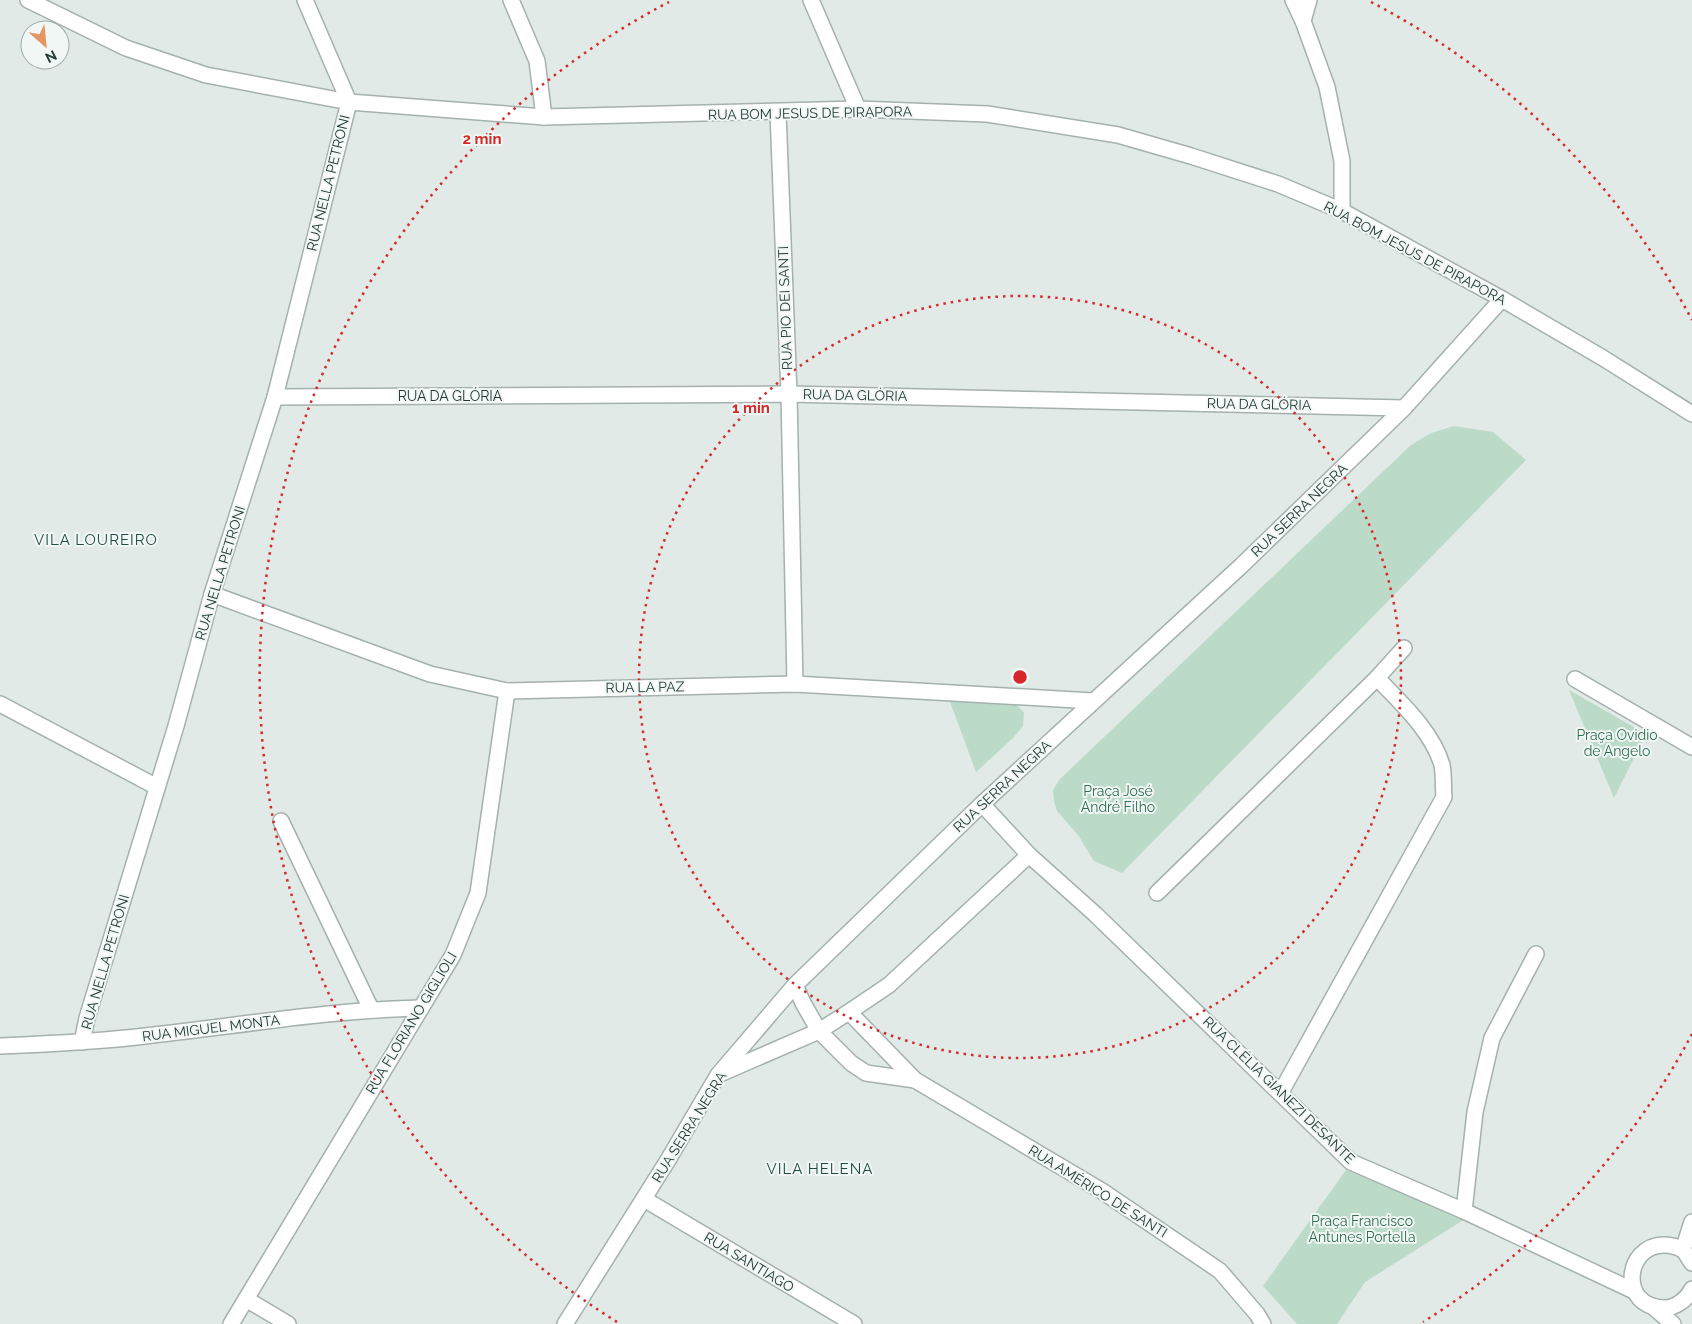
<svg xmlns="http://www.w3.org/2000/svg" width="1692" height="1324" viewBox="0 0 1692 1324" font-family="Raleway,sans-serif">
  <style>
    .green { fill: #bcdac8 }
    .lines { fill: none; stroke-linecap: round; stroke-linejoin: round }
    .minor-casing { stroke: #a4b1ae; stroke-width: 18 }
    .tertiary-casing { stroke: #a4b1ae; stroke-width: 18 }
    .minor { stroke: #fff; stroke-width: 15 }
    .tertiary { stroke: #fff; stroke-width: 15 }
    .ring { fill: none; stroke: #d62828; stroke-width: 2.5; stroke-dasharray: 2.5 5 }
    .labels { text-anchor: middle; stroke-width: 4; stroke-linejoin: round; paint-order: stroke }
    .street-label { font-size: 14px; fill: #233936; stroke: #f1f7f5 }
    .park-label { font-size: 14px; fill: #316d50; stroke: #f1f7f5 }
    .neighbourhood-label { font-size: 15px; letter-spacing: 1px; fill: #214a45; stroke: #f1f7f5 }
    .centre { fill: #d62828; stroke: #f1f7f5; stroke-width: 2.5 }
    .ring-label { font-size: 15px; text-anchor: middle; font-weight: bold; fill: #d62828; stroke: #f1f7f5; stroke-width: 4; stroke-linejoin: round; paint-order: stroke }
  </style>
  <rect width="100%" height="100%" fill="#e1eae7"/>
  <g class="green">
    <polygon points="1454,426 1493,432 1526,460 1122,873 1094,861 1078,835 1057,811 1054,801 1053,790 1060,779 1411,445 1431,433"/>
    <polygon points="1569,690 1646,734 1614,798"/>
    <polygon points="949,699 1016,704 1024,713 1023,726 1013,738 976,772"/>
    <polygon points="1346,1170 1465,1219 1365,1282 1337,1324 1297,1324 1263,1286"/>
  </g>
  <g class="lines">
    <defs>
      <g id="minor">
        <polyline points="511,0 537,61 544,117"/>
        <polyline points="811,0 858,109"/>
        <polyline points="1293,0 1303,21 1327,87 1342,161 1342,211"/>
        <polyline points="1303,21 1309,0"/>
        <polyline points="778,112 789,394 795,684"/>
        <polyline points="275,397 789,394 1404,408"/>
        <polyline points="212,594 430,674 507,691 795,684 1093,701"/>
        <polyline points="1575,679 1692,747"/>
        <polyline points="0,704 157,787"/>
        <polyline points="982,804 1029,855 1095,914 1351,1162 1464,1211 1634,1291"/>
        <polyline points="281,821 371,1009"/>
        <polyline points="1029,855 889,985 849,1012 915,1080 1102,1191 1220,1271 1257,1314 1263,1324"/>
        <polyline points="1157,893 1377,678 1404,648"/>
        <polyline points="795,985 803,1003 819,1031 849,1012"/>
        <polyline points="82,1042 87,1018 176,726 212,594 275,397 349,102 305,0"/>
        <path d="M0 1046C48 1044 96 1042 145 1036 237 1026 328 1010 421 1008"/>
        <polyline points="722,1073 819,1031 851,1063 866,1073 915,1080"/>
        <path d="M1281 1092 1444 797C1443 787 1444 775 1442 765 1432 731 1401 703 1377 678"/>
        <polyline points="644,1199 854,1324"/>
        <polyline points="1464,1211 1475,1112 1492,1038 1536,954"/>
        <polyline points="1683,1250 1692,1222"/>
        <path d="M1692 1263C1689 1259 1686 1253 1683 1250 1678 1247 1670 1245 1664 1245 1625 1245 1618 1307 1664 1308 1676 1308 1687 1299 1692 1289"/>
        <polyline points="246,1299 288,1324"/>
        <polyline points="1652,1306 1673,1324"/>
        <polyline points="231,1324 453,955 478,893 507,691"/>
        <polyline points="565,1324 668,1160 718,1075 795,985 982,804 1241,566 1404,408 1502,299"/>
      </g>
      <polyline id="tertiary" points="28,0 126,48 206,75 349,102 544,117 858,109 987,114 1118,135 1191,156 1278,184 1342,211 1502,299 1603,358 1692,414"/>
    </defs>
    <use href="#minor" class="minor-casing"/>
    <use href="#tertiary" class="tertiary-casing"/>
    <use href="#minor" class="minor"/>
    <use href="#tertiary" class="tertiary"/>
  </g>
  <g class="ring">
    <circle cx="1020" cy="677" r="381"/>
    <path d="M1692 1034A761 761 0 0 1 1423 1322M617 1322A761 761 0 0 1 669 2M1371 2A761 761 0 0 1 1692 320"/>
  </g>
  <g class="labels">
    <g class="street-label">
      <text transform="translate(810 113) rotate(-1)" y="5">RUA BOM JESUS DE PIRAPORA</text>
      <text transform="translate(328 183) rotate(-76)" y="5">RUA NELLA PETRONI</text>
      <text transform="translate(1415 253) rotate(28)" y="5">RUA BOM JESUS DE PIRAPORA</text>
      <text transform="translate(785 308) rotate(-92)" y="5">RUA PIO DEI SANTI</text>
      <text transform="translate(855 395) rotate(1)" y="5">RUA DA GLÓRIA</text>
      <text x="450" y="401">RUA DA GLÓRIA</text>
      <text transform="translate(1259 404) rotate(1)" y="5">RUA DA GLÓRIA</text>
      <text transform="translate(1299 510) rotate(-44)" y="5">RUA SERRA NEGRA</text>
      <text transform="translate(220 573) rotate(-73)" y="5">RUA NELLA PETRONI</text>
      <text transform="translate(645 687) rotate(-1)" y="5">RUA LA PAZ</text>
      <text transform="translate(1002 786) rotate(-43)" y="5">RUA SERRA NEGRA</text>
      <text transform="translate(105 962) rotate(-74)" y="5">RUA NELLA PETRONI</text>
      <text transform="translate(411 1023) rotate(-59)" y="5">RUA FLORIANO GIGLIOLI</text>
      <text transform="translate(211 1028) rotate(-7)" y="5">RUA MIGUEL MONTA</text>
      <text transform="translate(1279 1090) rotate(44)" y="5">RUA CLÉLIA GIANEZI DESANTE</text>
      <text transform="translate(689 1127) rotate(-58)" y="5">RUA SERRA NEGRA</text>
      <text transform="translate(1098 1191) rotate(32)" y="5">RUA AMÉRICO DE SANTI</text>
      <text transform="translate(749 1262) rotate(31)" y="5">RUA SANTIAGO</text>
    </g>
    <g class="park-label">
      <text x="1617" y="740">Praça Ovidio<tspan x="1617" dy="16">de Angelo</tspan></text>
      <text x="1118" y="796">Praça José<tspan x="1118" dy="16">André Filho</tspan></text>
      <text x="1362" y="1226">Praça Francisco<tspan x="1362" dy="16">Antunes Portella</tspan></text>
    </g>
    <g class="neighbourhood-label">
      <text x="96" y="545">VILA LOUREIRO</text>
      <text x="820" y="1174">VILA HELENA</text>
    </g>
  </g>
  <circle cx="1020" cy="677" r="8" class="centre"/>
  <g class="ring-label">
    <text x="482" y="144">2 min</text>
    <text x="751" y="413">1 min</text>
  </g>
  <g transform="translate(45 45) rotate(153)"><circle r="24" fill="#f1f7f5" stroke="#9faba9"/>
  <path d="M0-4L9 19L0 12L-9 19Z" fill="#e69564"/>
  <text y="-8" font-size="14" font-weight="bold" text-anchor="middle" fill="#233936">N</text>
  </g>
</svg>
